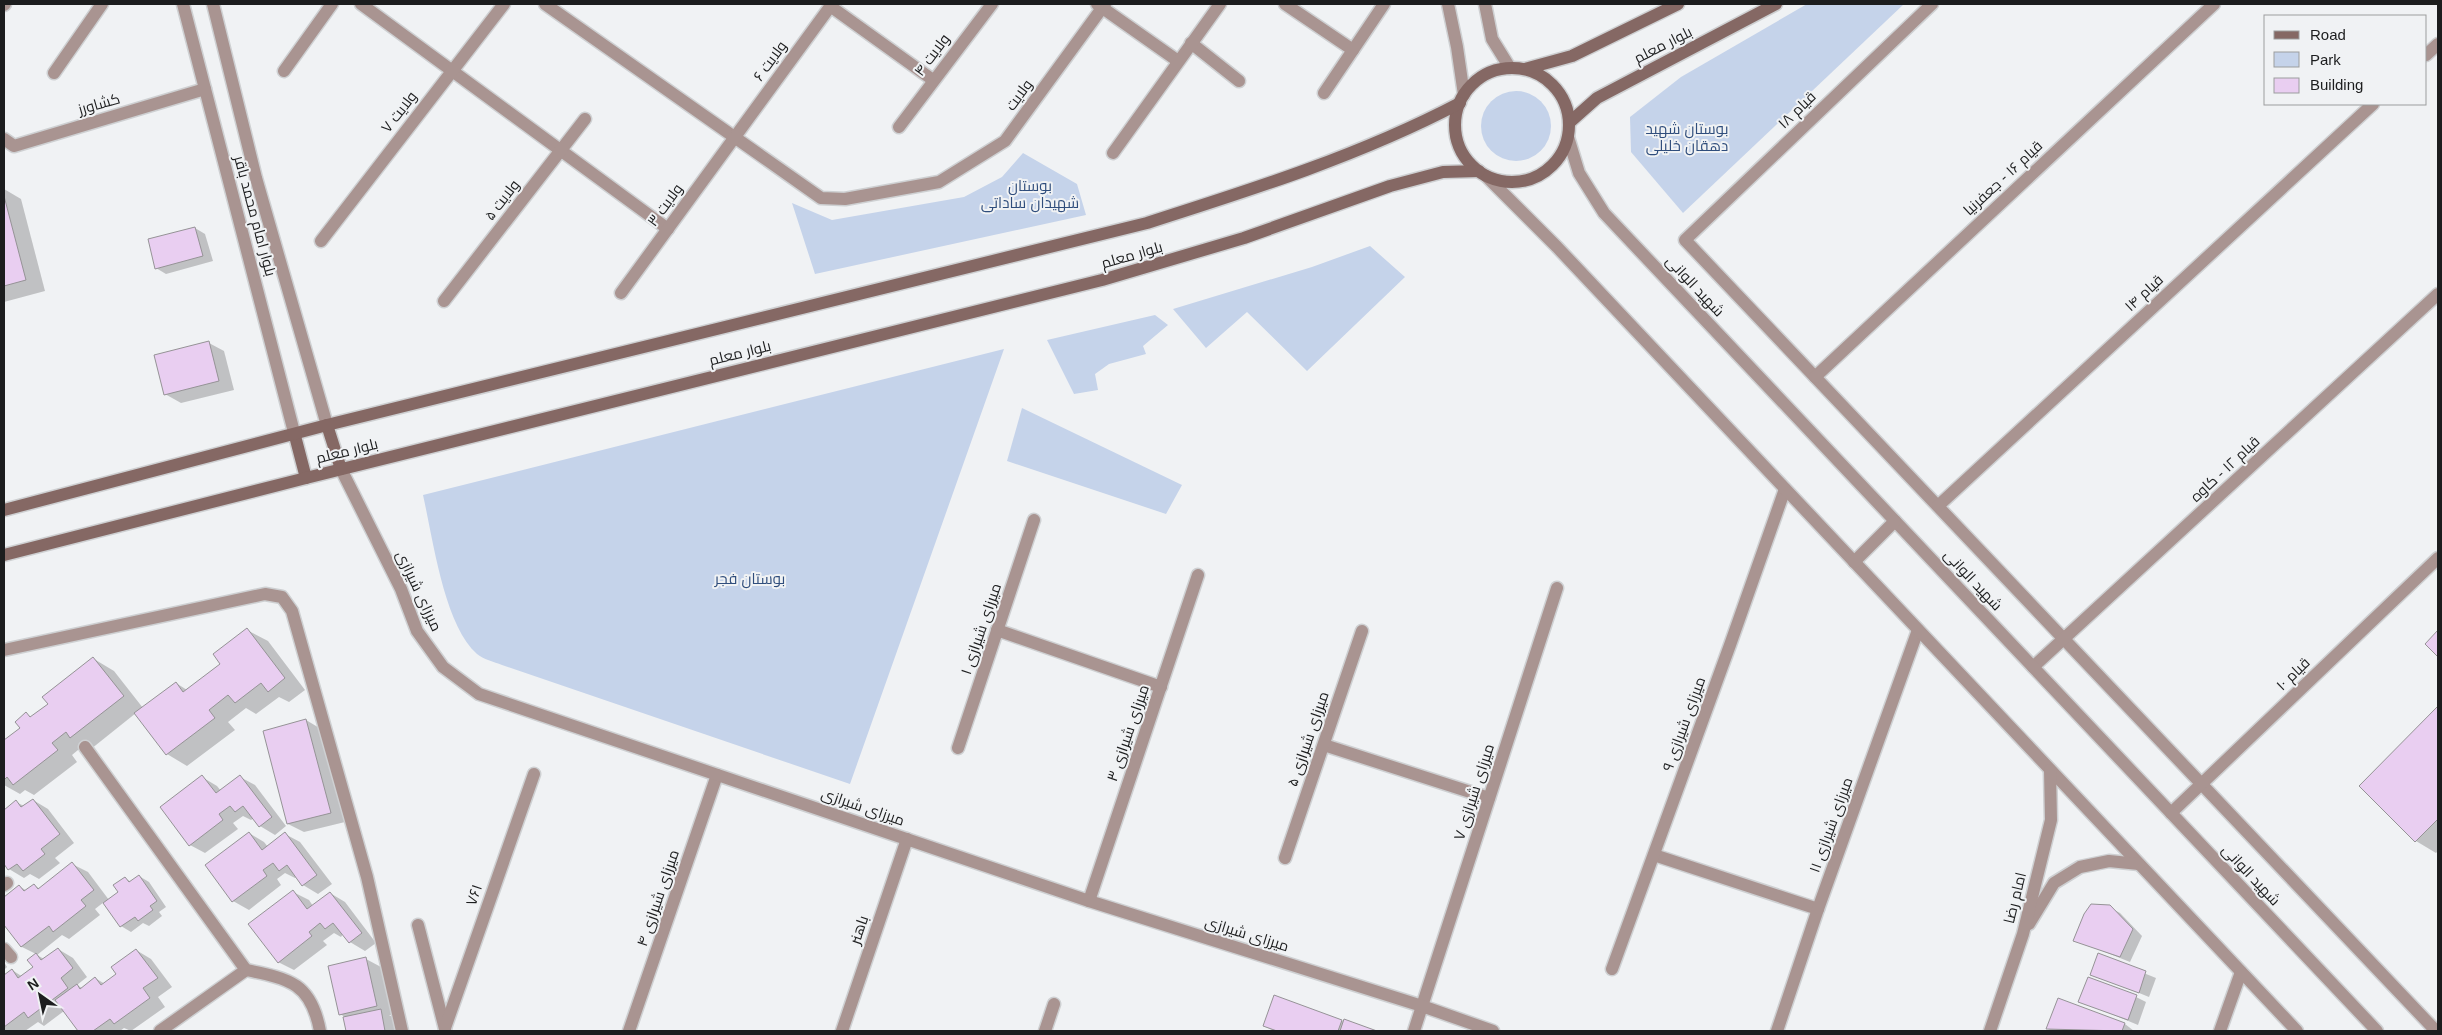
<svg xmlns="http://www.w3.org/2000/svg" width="2442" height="1035" viewBox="0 0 2442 1035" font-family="Arial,Cairo,sans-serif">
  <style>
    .green { fill: #c5d3ea }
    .shadow { fill: #0003 }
    .building { fill: #e9cef1; stroke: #959396 }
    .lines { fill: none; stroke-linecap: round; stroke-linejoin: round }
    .minor-casing { stroke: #ced0d2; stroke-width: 15 }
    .tertiary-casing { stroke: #ced0d2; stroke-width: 15 }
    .secondary-casing { stroke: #ced0d2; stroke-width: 15 }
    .minor { stroke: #a99491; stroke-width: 12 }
    .tertiary { stroke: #a99491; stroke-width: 12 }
    .secondary { stroke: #856864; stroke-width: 12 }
    .labels { text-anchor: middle; stroke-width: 4; stroke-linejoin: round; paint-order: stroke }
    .street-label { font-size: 15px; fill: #1c1d1e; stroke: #f0f2f4 }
    .park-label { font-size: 15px; fill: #2f4d7c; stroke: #f0f2f4 }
  </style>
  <rect width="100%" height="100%" fill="#f0f2f4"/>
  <g class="green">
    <polygon points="1807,4 1904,4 1683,213 1631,152 1630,117 1681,77"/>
    <circle cx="1516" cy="126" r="35"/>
    <polygon points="1023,153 1077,184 1086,215 815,274 792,203 832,220 964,197 1002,177"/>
    <polygon points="1370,246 1405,277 1307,371 1247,312 1206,348 1173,309 1312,267"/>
    <polygon points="1155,315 1168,325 1143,346 1146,354 1109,364 1095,374 1098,390 1074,394 1047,340"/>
    <path d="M1004 349 850 784 502 665C494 662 483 659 477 654 444 625 433 539 423 495Z"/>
    <polygon points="1022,408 1182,485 1166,514 1007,461"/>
  </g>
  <g class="shadow">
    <polygon points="4,189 21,199 45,291 4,302"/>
    <polygon points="195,228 205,234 213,261 166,274 156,268"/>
    <polygon points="209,343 224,351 234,390 181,403 165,394"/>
    <polygon points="247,630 268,641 305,690 289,702 279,697 256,714 246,708 228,722 235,730 187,766 167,754 136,713 91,749 84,745 72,755 77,762 34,795 25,790 20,794 4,785 4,742 21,728 26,714 32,717 49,704 94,659 114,671 143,708 176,683 187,690 222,664"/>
    <polygon points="2438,708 2438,851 2436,853 2416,841 2360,786"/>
    <polygon points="306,720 321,729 345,822 304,832 288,824"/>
    <polygon points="202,777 217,786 221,791 240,777 255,785 286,826 275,835 260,826 254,818 251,820 243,816 233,823 238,829 205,853 190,845"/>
    <polygon points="33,800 48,809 74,843 55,858 60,863 39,879 30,874 24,878 9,869 4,863 4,811 16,802 24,806"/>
    <polygon points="249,833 264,842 268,847 285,834 300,842 332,884 318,894 303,885 297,877 295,878 285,873 277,879 281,885 249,910 233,901 206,865"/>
    <polygon points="72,864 88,872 109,900 119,893 125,878 131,882 139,876 149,882 166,907 159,912 162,916 149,926 143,923 131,932 121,926 104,902 95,909 100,915 69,939 62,935 37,955 44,959 58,949 73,958 87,977 77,985 82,988 95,978 105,984 118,975 136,950 151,959 172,987 158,997 165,1007 131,1031 124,1028 120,1031 79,1031 64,1011 44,1026 38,1022 25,1031 4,1031 4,977 12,970 23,977 34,968 36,954 22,947 4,923 4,898 19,886 27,891 34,885 40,889"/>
    <polygon points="293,892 309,900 313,906 330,893 345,902 376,943 365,951 350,942 343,934 341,937 334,933 323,941 327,945 294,970 278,962"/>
    <polygon points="2109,907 2120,913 2142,936 2130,962 2075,940"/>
    <polygon points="2099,955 2156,978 2149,997 2092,974"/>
    <polygon points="366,959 381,967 392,1015 389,1015 396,1019 398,1031 348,1031 345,1017 340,1014"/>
    <polygon points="4,962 7,967 4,970"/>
    <polygon points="2136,997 2146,1002 2138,1025 2080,1001"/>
    <polygon points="2058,1000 2125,1024 2134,1031 2052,1031 2048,1029"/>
    <polygon points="1342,1021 1373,1031 1274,1031 1264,1026"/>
  </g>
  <g class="building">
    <polygon points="4,196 26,280 4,286"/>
    <polygon points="195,227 203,256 155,269 148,239"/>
    <polygon points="209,341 219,381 164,395 154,355"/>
    <polygon points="247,628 285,678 268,692 261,683 235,703 228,695 209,710 215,718 166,755 134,713 176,682 183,692 220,664 213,654"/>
    <polygon points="2438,630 2438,657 2425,644"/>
    <polygon points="93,657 124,696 70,738 66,732 52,743 58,750 13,785 7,777 4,780 4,740 20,728 15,722 26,712 30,717 48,704 42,697"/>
    <polygon points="2438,706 2438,819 2415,842 2359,786"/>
    <polygon points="306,719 331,813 287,824 263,731"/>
    <polygon points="202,775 216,793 240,775 272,817 259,827 243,806 235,812 230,806 219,814 223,820 189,846 160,807"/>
    <polygon points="33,799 60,834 41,849 45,854 23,871 17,864 8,870 4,864 4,810 16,800 21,807"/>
    <polygon points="249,832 262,850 285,832 317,875 302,886 287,865 279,871 273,863 263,870 267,876 232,902 205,865"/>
    <polygon points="72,862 94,890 81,900 86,906 53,932 49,926 21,947 4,925 4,897 19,885 24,891 34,884 38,889"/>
    <polygon points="139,875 157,901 150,906 153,910 138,921 135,917 120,927 103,903 118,892 113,885 125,877 129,882"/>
    <polygon points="293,890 307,909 330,892 362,933 349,943 333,923 325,929 320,923 309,932 312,936 278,963 248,924"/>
    <polygon points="2091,904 2110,905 2133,929 2120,957 2073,941 2084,914"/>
    <polygon points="58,948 73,968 61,978 68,988 28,1018 24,1012 4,1027 4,975 12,969 18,978 33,967 27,960 36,953 41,960"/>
    <polygon points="136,949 158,978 143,988 150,998 114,1024 110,1019 93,1031 78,1031 55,1000 77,984 80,989 95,977 101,985 116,974 111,967"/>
    <polygon points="2098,953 2146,971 2139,993 2090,975"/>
    <polygon points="366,957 377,1006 339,1015 328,966"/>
    <polygon points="2088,977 2137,995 2128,1020 2078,1002"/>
    <polygon points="1274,995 1342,1020 1338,1031 1277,1031 1263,1026"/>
    <polygon points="2058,998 2125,1023 2122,1031 2046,1029"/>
    <polygon points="381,1009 385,1031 346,1031 343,1017"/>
    <polygon points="1344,1019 1377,1031 1340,1031"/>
  </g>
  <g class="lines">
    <defs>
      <g id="minor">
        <polyline points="361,4 668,229"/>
        <polyline points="545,4 821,198 845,199 939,182 1005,141 1105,4"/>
        <polyline points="1097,4 1178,61"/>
        <polyline points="1285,4 1353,50"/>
        <polyline points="1932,4 1685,240 2436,1031"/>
        <polyline points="4,5 5,4"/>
        <polyline points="830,6 933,80"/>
        <polyline points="1191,43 1239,81"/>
        <polyline points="2426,55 2438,44"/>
        <polyline points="284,71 332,4"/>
        <polyline points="54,73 102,4"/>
        <polyline points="1324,93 1384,4"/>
        <polyline points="899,127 992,4"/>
        <polyline points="4,139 14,146 205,89"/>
        <polyline points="1113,153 1220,4"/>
        <polyline points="321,241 504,4"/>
        <polyline points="621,293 832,4"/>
        <polyline points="444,301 585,119"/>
        <polyline points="1815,377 2214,4"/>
        <polyline points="1938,506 2373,104"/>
        <polyline points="997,630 1161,687"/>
        <polyline points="4,650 265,594 282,597 292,611 367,877 402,1031"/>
        <polyline points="2033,667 2438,294"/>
        <polyline points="1324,745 1489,798"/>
        <polyline points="85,747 246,970 160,1031"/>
        <polyline points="958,748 1034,520"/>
        <polyline points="2171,813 2438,558"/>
        <polyline points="1654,855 1818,909"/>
        <polyline points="1285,858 1362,631"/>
        <polyline points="4,885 7,883"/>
        <polyline points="1089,901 1198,575"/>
        <polyline points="418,925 445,1029"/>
        <polyline points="4,949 11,957"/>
        <polyline points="1612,969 1730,645 1785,489"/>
        <path d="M246 970C290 979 311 983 320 1031"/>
        <polyline points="445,1028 534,774"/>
        <polyline points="629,1031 717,775"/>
        <polyline points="1045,1031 1054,1004"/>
        <polyline points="1414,1031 1557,588"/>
        <polyline points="1777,1031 1818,909 1918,630"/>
        <polyline points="2220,1031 2241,972"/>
      </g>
      <g id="tertiary">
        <polyline points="183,4 295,436"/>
        <polyline points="213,4 256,178 327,425"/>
        <polyline points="1448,4 1457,47 1464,95"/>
        <polyline points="1485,4 1492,39 1510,68"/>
        <polyline points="1568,137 1579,173 1604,213 2377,1031"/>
        <polyline points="1486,176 1557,247 2297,1031"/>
        <polyline points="341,469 401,589 417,631 443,667 479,694 1089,901 1422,1006 1493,1031"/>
        <polyline points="1854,562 1895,521"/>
        <polyline points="2029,924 2054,883 2080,867 2109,861 2139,864"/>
        <polyline points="842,1031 907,839"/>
        <polyline points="1990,1031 2023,934 2051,820 2050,770"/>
      </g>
      <g id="secondary">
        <circle cx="1512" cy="125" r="57"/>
        <polyline points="1525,69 1572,56 1678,4"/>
        <polyline points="1570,122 1597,98 1776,4"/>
        <polyline points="327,425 341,469"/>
        <polyline points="295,436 306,478"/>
        <path d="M4 510 327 425 1147 223C1254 189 1361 155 1460 103"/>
        <polyline points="4,555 306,478 1102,280 1244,238 1390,186 1443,172 1479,171"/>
      </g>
    </defs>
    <use href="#minor" class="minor-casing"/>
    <use href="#tertiary" class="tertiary-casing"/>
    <use href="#secondary" class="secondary-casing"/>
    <use href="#minor" class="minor"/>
    <use href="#tertiary" class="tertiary"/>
    <use href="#secondary" class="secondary"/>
  </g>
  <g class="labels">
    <g class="street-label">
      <text transform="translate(1663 45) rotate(-27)" y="5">بلوار معلم</text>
      <text transform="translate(932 55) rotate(-53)" y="5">ولایت ۴</text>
      <text transform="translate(770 61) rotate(-54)" y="5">ولایت ۶</text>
      <text transform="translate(1019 95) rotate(-54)" y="5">ولایت</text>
      <text transform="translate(99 104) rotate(-16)" y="5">کشاورز</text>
      <text transform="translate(1797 110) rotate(-44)" y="5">قیام ۱۸</text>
      <text transform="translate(399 112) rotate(-52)" y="5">ولایت ۷</text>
      <text transform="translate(2003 178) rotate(-43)" y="5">قیام ۱۶ - جعفرنیا</text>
      <text transform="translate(502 200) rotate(-52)" y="5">ولایت ۵</text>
      <text transform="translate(665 205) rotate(-54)" y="5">ولایت ۳</text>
      <text transform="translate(255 216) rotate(75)" y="5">بلوار امام محمد باقر</text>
      <text transform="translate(1132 255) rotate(-16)" y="5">بلوار معلم</text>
      <text transform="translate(1695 286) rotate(47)" y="5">شهید الوانی</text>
      <text transform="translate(2144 293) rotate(-43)" y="5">قیام ۱۴</text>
      <text transform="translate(740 353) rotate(-14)" y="5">بلوار معلم</text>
      <text transform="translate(347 451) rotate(-14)" y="5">بلوار معلم</text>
      <text transform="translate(2225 469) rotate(-43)" y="5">قیام ۱۲ - کاوه</text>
      <text transform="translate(1973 580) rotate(47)" y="5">شهید الوانی</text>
      <text transform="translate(419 591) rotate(65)" y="5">میرزای شیرازی</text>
      <text transform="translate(981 629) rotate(-71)" y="5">میرزای شیرازی ۱</text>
      <text transform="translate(2293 674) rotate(-44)" y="5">قیام ۱۰</text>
      <text transform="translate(1684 724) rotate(-70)" y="5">میرزای شیرازی ۹</text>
      <text transform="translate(1128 733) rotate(-71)" y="5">میرزای شیرازی ۳</text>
      <text transform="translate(1308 739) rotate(-71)" y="5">میرزای شیرازی ۵</text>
      <text transform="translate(1474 792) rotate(-72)" y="5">میرزای شیرازی ۷</text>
      <text transform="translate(863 807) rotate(19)" y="5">میرزای شیرازی</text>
      <text transform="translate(1831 825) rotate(-70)" y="5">میرزای شیرازی ۱۱</text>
      <text transform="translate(2251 875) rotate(47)" y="5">شهید الوانی</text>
      <text transform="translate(474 895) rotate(-71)" y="5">۷۶۱</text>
      <text transform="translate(658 898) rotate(-71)" y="5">میرزای شیرازی ۴</text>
      <text transform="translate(2015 898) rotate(-76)" y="5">امام رضا</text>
      <text transform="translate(859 930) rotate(-71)" y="5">باهنر</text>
      <text transform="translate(1247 934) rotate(17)" y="5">میرزای شیرازی</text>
    </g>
    <g class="park-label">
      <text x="1687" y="134">بوستان شهید<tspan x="1687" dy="17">دهقان خلیلی</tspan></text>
      <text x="1030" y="191">بوستان<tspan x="1030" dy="17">شهیدان ساداتی</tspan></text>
      <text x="750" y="584">بوستان فجر</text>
    </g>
  </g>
  <rect width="2442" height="1035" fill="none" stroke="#1c1d1e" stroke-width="10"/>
  <rect x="2264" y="15" width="162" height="90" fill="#f0f2f4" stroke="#9b9d9e"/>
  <rect x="2274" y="31" width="25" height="8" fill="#856864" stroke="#9b9d9e"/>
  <text x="2310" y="40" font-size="15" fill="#1c1d1e">Road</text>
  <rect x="2274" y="52" width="25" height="15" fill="#c5d3ea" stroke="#9b9d9e"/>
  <text x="2310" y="65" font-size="15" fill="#1c1d1e">Park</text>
  <rect x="2274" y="78" width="25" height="15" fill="#e9cef1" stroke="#9b9d9e"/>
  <text x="2310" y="90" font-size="15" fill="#1c1d1e">Building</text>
  <g transform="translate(40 995) rotate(327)" stroke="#f0f2f4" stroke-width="4" paint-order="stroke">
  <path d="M0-4L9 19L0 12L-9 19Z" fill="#1c1d1e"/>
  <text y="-8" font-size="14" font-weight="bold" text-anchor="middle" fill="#1c1d1e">N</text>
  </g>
</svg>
